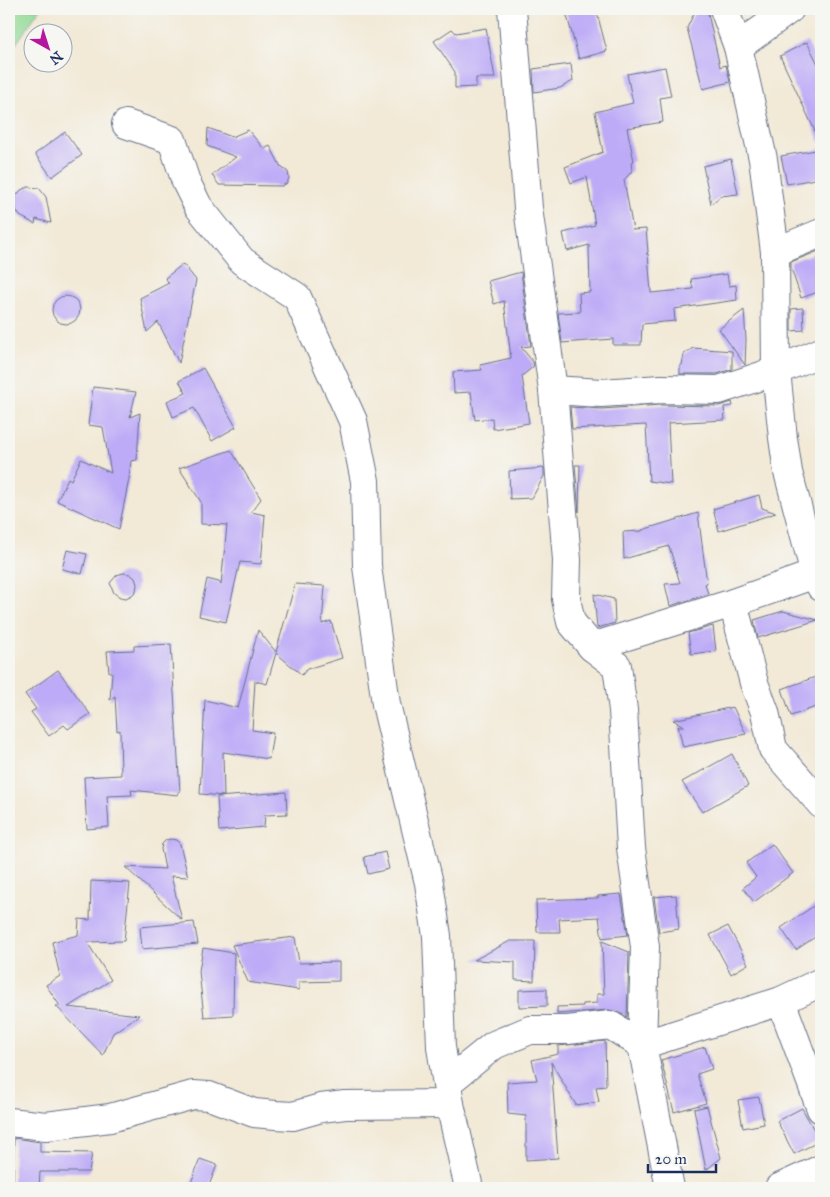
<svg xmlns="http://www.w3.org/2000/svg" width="830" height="1197" viewBox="0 0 830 1197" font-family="'IM FELL Great Primer',serif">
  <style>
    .green { fill: #91da95; stroke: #56847a }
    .building { fill: #bdabf7 }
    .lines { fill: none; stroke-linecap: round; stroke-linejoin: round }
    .minor-casing { stroke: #667088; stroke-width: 30 }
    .minor { stroke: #fff; stroke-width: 28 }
  </style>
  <rect width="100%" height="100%" fill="#f6f6f2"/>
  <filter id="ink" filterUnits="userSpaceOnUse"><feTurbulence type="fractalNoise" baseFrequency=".02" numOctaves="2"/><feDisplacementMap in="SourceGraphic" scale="10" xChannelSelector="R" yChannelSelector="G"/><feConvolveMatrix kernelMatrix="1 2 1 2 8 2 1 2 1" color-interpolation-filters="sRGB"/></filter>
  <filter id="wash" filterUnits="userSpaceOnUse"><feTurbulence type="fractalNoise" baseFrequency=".0096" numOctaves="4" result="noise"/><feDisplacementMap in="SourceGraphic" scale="20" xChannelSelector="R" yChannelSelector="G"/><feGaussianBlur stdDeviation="1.12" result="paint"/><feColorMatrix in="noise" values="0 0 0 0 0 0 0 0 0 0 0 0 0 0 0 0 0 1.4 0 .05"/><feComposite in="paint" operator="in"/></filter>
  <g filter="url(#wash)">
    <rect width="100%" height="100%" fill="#f2e9d6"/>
    <polygon class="green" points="9,9 40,9 9,54"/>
    <g id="blocks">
      <g class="building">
        <polygon points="565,9 596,9 607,51 579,59"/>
        <polygon points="696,9 707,9 720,67 726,65 730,82 703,89 687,28"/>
        <polygon points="486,28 495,78 476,78 476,87 455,88 455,72 434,41 452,29 456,33"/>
        <polygon points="807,42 821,70 821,144 780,56"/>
        <polygon points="571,64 573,81 560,88 534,92 533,69"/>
        <polygon points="665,67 671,96 660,98 663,122 627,128 634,161 631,162 632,171 624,180 633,230 646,229 648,252 646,254 648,254 651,293 693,289 691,279 727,274 729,286 736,285 737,300 674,309 675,321 642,324 641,345 613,345 613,339 562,343 558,313 580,312 579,293 590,292 589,245 567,251 563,233 595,225 587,177 571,183 565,167 603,152 595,112 633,103 627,74"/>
        <polygon points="208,128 232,137 248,130 264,149 270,146 281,167 288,172 289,178 287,183 282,186 219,185 212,175 236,157 207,146"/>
        <polygon points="65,132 82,155 52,177 35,154"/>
        <polygon points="821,149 821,178 787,184 781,156"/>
        <polygon points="731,159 738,194 721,196 711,204 703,166"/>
        <polygon points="28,187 39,188 46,197 51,223 36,219 35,224 20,216 16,210 15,203 16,196 21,190"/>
        <polygon points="821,250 821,291 801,298 791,268 791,262"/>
        <polygon points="183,264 196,280 179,363 158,322 147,332 140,298 169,283 165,278"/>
        <polygon points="521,272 531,346 521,347 533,362 534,366 522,376 529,423 493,429 492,418 475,420 471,392 454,393 453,372 482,370 480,365 511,358 504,301 494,304 488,281"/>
        <circle cx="66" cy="310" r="14"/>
        <polygon points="803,308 804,330 791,331 791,309"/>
        <polygon points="744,310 746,340 745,365 719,329"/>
        <polygon points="693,348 732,351 732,369 717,374 680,374 680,365 682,365 684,354"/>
        <polygon points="203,368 236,427 212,441 194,408 173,417 167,401 186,393 179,381"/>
        <polygon points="93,387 136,392 130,417 140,413 137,460 131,461 129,479 119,529 57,501 68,478 71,480 81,459 111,473 103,427 88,425"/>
        <polygon points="732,402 733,406 724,407 725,420 668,423 671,484 649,481 646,425 572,429 570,407 602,409 661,405 719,406"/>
        <polygon points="231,450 261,499 251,512 265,515 261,564 240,562 226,622 199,616 207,579 219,582 221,585 227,525 201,524 201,502 179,468"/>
        <polygon points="575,465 580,465 579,512"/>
        <polygon points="544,468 544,476 532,498 510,499 509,471"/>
        <polygon points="759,495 762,508 776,513 719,531 713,509"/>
        <polygon points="698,513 707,583 705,584 708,594 670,606 665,584 680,583 669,546 624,559 623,532 642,531 642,530"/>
        <polygon points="67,550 87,554 82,574 62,569"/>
        <polygon points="123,573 130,574 135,578 137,584 136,591 132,595 126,598 120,597 114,593 110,583 117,575"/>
        <polygon points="295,584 325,586 322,624 331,621 342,658 307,669 302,675 276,653 267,684 255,681 252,730 273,733 269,759 223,752 224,796 200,794 205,700 238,708 258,630 276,652"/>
        <polygon points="594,594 614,599 615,623 597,628"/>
        <polygon points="783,611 818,620 758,638 754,620"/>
        <polygon points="713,626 716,651 691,654 688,633"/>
        <polygon points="171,644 180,792 178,792 178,795 131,790 132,795 107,796 109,827 87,829 84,777 121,775 120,730 117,731 115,696 110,700 112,672 109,672 107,651 134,650 134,646"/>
        <polygon points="58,670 90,714 68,729 64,725 49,736 31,712 36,709 25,694"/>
        <polygon points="821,675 821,705 791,716 782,689"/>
        <polygon points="733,707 746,734 683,747 678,726 684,726 673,720"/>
        <polygon points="732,754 748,786 702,812 682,782"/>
        <polygon points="286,792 287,814 265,815 264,827 219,831 217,797"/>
        <polygon points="171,839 176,840 180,844 188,877 171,876 182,920 125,867 165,869 161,849 162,844 166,840"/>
        <polygon points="772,844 793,873 754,902 743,888 756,877 746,863"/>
        <polygon points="385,852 389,869 368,874 364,857"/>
        <polygon points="91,881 130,883 124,941 87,942 111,980 68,1007 139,1015 113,1033 103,1055 56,1006 60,1006 46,985 60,976 52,942 78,935 79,919 90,920"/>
        <polygon points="621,894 628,935 602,938 599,917 559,919 560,932 537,932 536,900 598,898 598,896"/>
        <polygon points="676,895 679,929 659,932 654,897"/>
        <polygon points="821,901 821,933 796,950 781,928"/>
        <polygon points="194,922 198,944 142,949 140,927"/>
        <polygon points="728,926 748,964 731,974 710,935"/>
        <polygon points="295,937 299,963 339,962 339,981 299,982 299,990 248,982 232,945"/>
        <polygon points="510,941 535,941 534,981 515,980 515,962 474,960"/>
        <polygon points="602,941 629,952 627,1017 618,1012 609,1010 557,1014 557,1007 583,1006 583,1004 597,1003 597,994 604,994"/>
        <polygon points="203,948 234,953 233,1015 204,1017 199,971"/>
        <polygon points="547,989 547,1006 519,1007 519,990"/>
        <polygon points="605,1041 606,1086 596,1087 599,1102 576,1105 551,1062 558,1158 526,1160 526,1116 508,1114 507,1082 537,1080 532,1060 558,1054 558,1046"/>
        <polygon points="705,1047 712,1069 697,1074 706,1103 674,1112 661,1060"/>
        <polygon points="759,1097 764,1124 743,1128 738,1100"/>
        <polygon points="707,1106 721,1158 706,1170 694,1109"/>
        <polygon points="802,1108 820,1141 794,1154 777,1121"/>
        <polygon points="14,1138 40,1142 40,1152 92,1153 89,1172 40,1172 39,1188 13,1188"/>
        <polygon points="200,1159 217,1165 208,1188 189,1188"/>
      </g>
    </g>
  </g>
  <g filter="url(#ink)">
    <use href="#blocks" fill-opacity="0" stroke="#667088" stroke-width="1"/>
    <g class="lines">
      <defs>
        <g id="minor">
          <polyline points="512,9 528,208 553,390 567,560 566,599 571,622 592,647"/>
          <polyline points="724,9 738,47 763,159 775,252 776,371 783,438 788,472 815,574 821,587"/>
          <polyline points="738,47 790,9"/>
          <polyline points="126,124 172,140 186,182 198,206 242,261 297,297 353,421 365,481 367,566 386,704 429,883 437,936 441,1047 450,1104 469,1188"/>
          <polyline points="775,252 821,233"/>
          <polyline points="553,390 601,393 661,389 719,390 776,371 821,352"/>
          <polyline points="733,603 754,683 765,712 773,749 821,804"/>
          <polyline points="781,1001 821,1109"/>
          <polyline points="447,1083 494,1045 530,1030 568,1030 610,1025 642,1045 781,1001 821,982"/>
          <polyline points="9,1122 46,1126 110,1118 193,1095 209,1096 254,1113 276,1115 293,1116 321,1108 345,1105 450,1104"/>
          <polyline points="670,1188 642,1045 645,947 631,848 623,710 617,666 592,647 733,603 815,574"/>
          <polyline points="779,1188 821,1169"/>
        </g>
      </defs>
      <use href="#minor" class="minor-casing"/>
      <use href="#minor" class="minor"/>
    </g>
  </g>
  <rect width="830" height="1197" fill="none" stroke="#f6f6f2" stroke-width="30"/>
  <g transform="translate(48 48) rotate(141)"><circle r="24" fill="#f6f6f2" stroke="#9ea6b7"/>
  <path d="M0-4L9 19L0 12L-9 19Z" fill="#b5179e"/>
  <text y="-8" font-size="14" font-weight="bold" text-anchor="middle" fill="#1b2f5e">N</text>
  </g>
  <path d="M648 1164v8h68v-8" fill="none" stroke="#1b2f5e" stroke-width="2.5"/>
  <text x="655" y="1164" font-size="15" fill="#1b2f5e" stroke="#f6f6f2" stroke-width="4" paint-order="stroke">20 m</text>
</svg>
